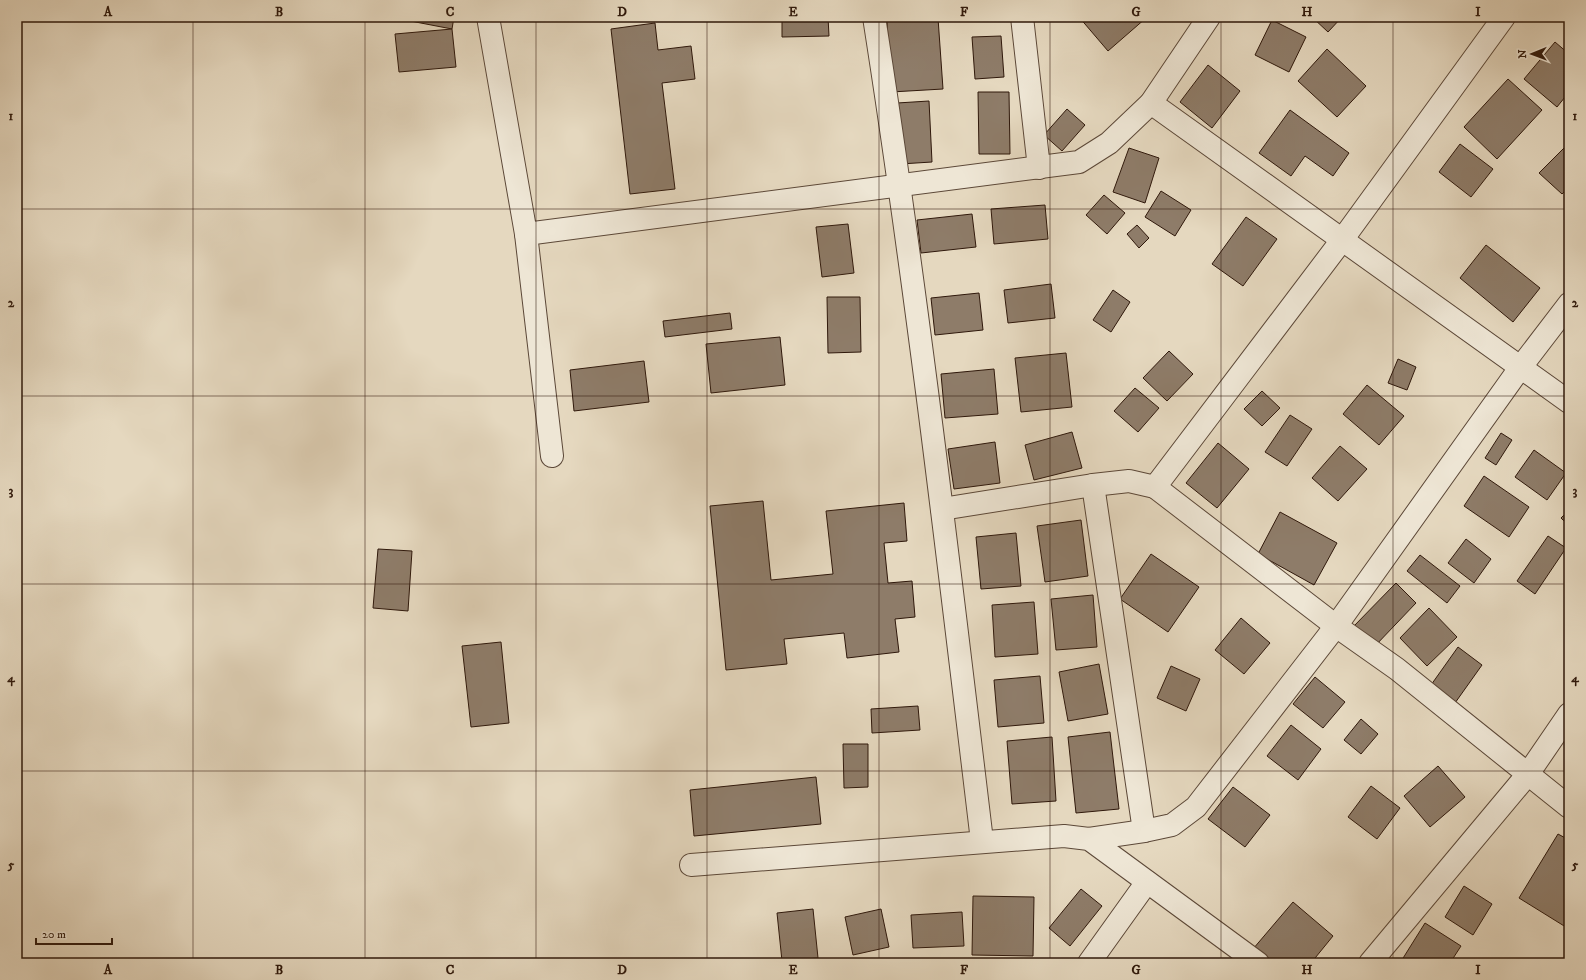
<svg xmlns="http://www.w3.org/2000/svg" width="1586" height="980" viewBox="0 0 1586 980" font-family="'IM FELL DW Pica',serif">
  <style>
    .building { fill: #8e7c69; stroke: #2f180b }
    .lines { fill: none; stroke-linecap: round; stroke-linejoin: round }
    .minor-casing { stroke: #5c4838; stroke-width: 24 }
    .minor { stroke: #eee6d5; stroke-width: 22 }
    .grid { fill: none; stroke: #2f180b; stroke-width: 1; stroke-opacity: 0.55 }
    .neatline { fill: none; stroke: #2f180b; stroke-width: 1.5 }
    .grid-label { font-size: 13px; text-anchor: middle; font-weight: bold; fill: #2f180b }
  </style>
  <rect width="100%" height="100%" fill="#e5d8bf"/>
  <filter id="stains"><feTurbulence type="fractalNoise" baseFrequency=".005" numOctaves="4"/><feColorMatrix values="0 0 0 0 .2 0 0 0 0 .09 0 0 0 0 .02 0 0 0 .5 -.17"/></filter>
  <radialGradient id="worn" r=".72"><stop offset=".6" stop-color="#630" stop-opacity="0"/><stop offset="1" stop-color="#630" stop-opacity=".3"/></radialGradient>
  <g class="building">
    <polygon points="400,17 454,17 452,29 400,19"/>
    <polygon points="782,17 828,17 829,36 782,37"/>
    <polygon points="1079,17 1144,17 1146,18 1108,51"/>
    <polygon points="1312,17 1342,17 1328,32"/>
    <polygon points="938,18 943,89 891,92 887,21"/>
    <polygon points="1272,20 1306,37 1289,72 1255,55"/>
    <polygon points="655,23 658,50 691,46 695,79 662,83 675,189 630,194 611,29"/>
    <polygon points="452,29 456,67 399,72 395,34"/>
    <polygon points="1001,36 1004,77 975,79 972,37"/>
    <polygon points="1555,42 1569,54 1569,92 1557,107 1524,79"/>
    <polygon points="1327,49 1366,86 1337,117 1298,81"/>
    <polygon points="1208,65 1240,91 1212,128 1180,102"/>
    <polygon points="1508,79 1542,110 1497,159 1464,127"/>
    <polygon points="978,92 1009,92 1010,154 979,154"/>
    <polygon points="929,101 932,162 900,164 897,103"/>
    <polygon points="1067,109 1085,125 1062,151 1044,135"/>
    <polygon points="1290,110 1349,153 1333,176 1305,156 1291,176 1259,153"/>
    <polygon points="1569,143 1569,187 1562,194 1539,173"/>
    <polygon points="1460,144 1493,169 1471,197 1439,172"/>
    <polygon points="1129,148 1159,158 1145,203 1113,192"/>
    <polygon points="1161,191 1191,210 1175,236 1145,217"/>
    <polygon points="1104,195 1125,213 1107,234 1086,215"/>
    <polygon points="1045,205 1048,239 994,244 991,209"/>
    <polygon points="972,214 976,247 921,253 917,220"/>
    <polygon points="1246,217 1277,239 1243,286 1212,264"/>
    <polygon points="848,224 854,273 822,277 816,227"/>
    <polygon points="1137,225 1149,238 1139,248 1127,234"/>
    <polygon points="1486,245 1540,288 1513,322 1460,278"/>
    <polygon points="1051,284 1055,318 1008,323 1004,290"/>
    <polygon points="1113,290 1130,302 1111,332 1093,320"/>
    <polygon points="979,293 983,330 935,335 931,298"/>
    <polygon points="827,297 860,297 861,352 828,353"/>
    <polygon points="730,313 732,329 665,337 663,321"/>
    <polygon points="780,337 785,385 711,393 706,344"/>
    <polygon points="1169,351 1193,374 1167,401 1143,378"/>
    <polygon points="1066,353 1072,407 1021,412 1015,358"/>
    <polygon points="1398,359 1416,367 1407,390 1388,383"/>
    <polygon points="644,361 649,402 574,411 570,370"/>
    <polygon points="994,369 998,414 945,418 941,374"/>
    <polygon points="1367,385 1404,416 1379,445 1343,414"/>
    <polygon points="1135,388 1159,408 1138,432 1114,411"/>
    <polygon points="1262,391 1280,408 1262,426 1244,409"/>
    <polygon points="1290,415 1312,429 1287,466 1265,452"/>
    <polygon points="1072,432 1082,468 1034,480 1025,445"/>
    <polygon points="1501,433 1512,440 1496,465 1485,458"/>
    <polygon points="995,442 1000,483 954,489 948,449"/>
    <polygon points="1218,443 1249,469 1217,508 1186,483"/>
    <polygon points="1340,446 1367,469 1338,501 1312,478"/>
    <polygon points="1534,450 1566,473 1547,500 1515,477"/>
    <polygon points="1484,476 1529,507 1509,537 1464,506"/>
    <polygon points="763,501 771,580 833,574 826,511 904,503 907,541 884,543 888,583 912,581 915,617 895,619 899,652 847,658 844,633 784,639 787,664 726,670 710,506"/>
    <polygon points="1569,510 1569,526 1561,518"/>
    <polygon points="1280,512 1337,543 1314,585 1258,554"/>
    <polygon points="1081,520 1088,576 1045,582 1037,526"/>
    <polygon points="1016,533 1021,586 981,589 976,537"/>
    <polygon points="1548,536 1566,548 1535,594 1517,581"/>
    <polygon points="1466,539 1491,559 1474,583 1448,563"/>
    <polygon points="378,549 412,551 408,611 373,608"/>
    <polygon points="1151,554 1199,587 1168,632 1120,599"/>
    <polygon points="1420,555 1460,586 1447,603 1407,571"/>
    <polygon points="1396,583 1416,603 1374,647 1353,627"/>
    <polygon points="1093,595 1097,647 1056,650 1051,599"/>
    <polygon points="1034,602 1038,654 995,657 992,605"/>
    <polygon points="1429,608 1457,637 1427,666 1400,638"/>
    <polygon points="1241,618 1270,643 1244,674 1215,650"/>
    <polygon points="501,642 509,723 471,727 462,646"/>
    <polygon points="1458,647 1482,665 1455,703 1431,685"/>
    <polygon points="1099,664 1108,714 1068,721 1059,672"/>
    <polygon points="1171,666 1200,679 1186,711 1157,698"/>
    <polygon points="1040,676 1044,723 998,727 994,680"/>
    <polygon points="1315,677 1345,702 1323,728 1293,704"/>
    <polygon points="918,706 920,730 872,733 871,709"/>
    <polygon points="1361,719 1378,734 1361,754 1344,740"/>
    <polygon points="1291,725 1321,749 1298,780 1267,756"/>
    <polygon points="1110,732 1119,809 1076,813 1068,737"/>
    <polygon points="1052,737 1056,801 1012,804 1007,741"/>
    <polygon points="843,744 868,744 868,787 844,788"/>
    <polygon points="1438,766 1465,797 1430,827 1404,796"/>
    <polygon points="816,777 821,824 694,836 690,790"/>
    <polygon points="1371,786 1400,808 1377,839 1348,817"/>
    <polygon points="1233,787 1270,815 1245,847 1208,819"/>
    <polygon points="1558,834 1569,840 1569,929 1519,898"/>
    <polygon points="1464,886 1492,904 1473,935 1445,917"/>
    <polygon points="1081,889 1102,906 1070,946 1049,928"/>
    <polygon points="973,896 1034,897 1033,956 972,955"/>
    <polygon points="1293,902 1333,936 1311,963 1270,963 1253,949"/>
    <polygon points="813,909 818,958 782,961 777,913"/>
    <polygon points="881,909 889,947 853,955 845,917"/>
    <polygon points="962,912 964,946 913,948 911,915"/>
    <polygon points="1425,923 1461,946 1450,963 1400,963"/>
  </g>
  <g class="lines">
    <defs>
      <g id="minor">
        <polyline points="488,17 526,234 552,456"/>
        <path d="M874 17C917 291 949 566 982 841"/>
        <polyline points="1022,17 1039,168"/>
        <polyline points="1504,17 1342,240 1155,487 1336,626 1397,669 1569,807"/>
        <polyline points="1151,103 1569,402"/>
        <polyline points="526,234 1079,162 1109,143 1151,103 1209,17"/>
        <polyline points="1093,485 1144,831"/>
        <polyline points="942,509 1093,485 1129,481 1155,487"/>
        <polyline points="1089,839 1144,831 1172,825 1196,807 1336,626 1520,368 1569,304"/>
        <polyline points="691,865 1064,836 1089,839 1258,963"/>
        <polyline points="1089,963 1147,882"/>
        <polyline points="1370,963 1528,774 1569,714"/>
      </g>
    </defs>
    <use href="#minor" class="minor-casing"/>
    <use href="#minor" class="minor"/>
  </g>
  <path class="grid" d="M193 17V963M365 17V963M536 17V963M707 17V963M879 17V963M1050 17V963M1221 17V963M1393 17V963M17 209H1569M17 396H1569M17 584H1569M17 771H1569"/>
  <rect width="1586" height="980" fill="none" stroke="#e5d8bf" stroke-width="44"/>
  <g transform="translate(1532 54) rotate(269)" stroke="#eee6d5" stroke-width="3" paint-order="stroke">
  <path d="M0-3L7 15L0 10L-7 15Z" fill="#2f180b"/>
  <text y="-6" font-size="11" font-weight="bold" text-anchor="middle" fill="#2f180b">N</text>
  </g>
  <path d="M36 938v6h76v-6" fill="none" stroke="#2f180b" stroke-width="2"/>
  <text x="42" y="938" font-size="12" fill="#2f180b" stroke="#eee6d5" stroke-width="3" paint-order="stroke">20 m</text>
  <rect x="22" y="22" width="1542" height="936" class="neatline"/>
  <g class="grid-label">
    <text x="108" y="16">A</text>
    <text x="279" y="16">B</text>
    <text x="450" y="16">C</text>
    <text x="622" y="16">D</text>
    <text x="793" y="16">E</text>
    <text x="964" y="16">F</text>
    <text x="1136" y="16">G</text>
    <text x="1307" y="16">H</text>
    <text x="1478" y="16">I</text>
    <text x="11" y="120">1</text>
    <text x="1575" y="120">1</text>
    <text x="11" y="307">2</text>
    <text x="1575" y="307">2</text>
    <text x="11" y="495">3</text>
    <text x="1575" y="495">3</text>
    <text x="11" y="682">4</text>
    <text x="1575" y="682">4</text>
    <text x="11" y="869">5</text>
    <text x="1575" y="869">5</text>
    <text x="108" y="974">A</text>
    <text x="279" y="974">B</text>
    <text x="450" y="974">C</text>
    <text x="622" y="974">D</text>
    <text x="793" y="974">E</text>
    <text x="964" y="974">F</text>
    <text x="1136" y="974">G</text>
    <text x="1307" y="974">H</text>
    <text x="1478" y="974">I</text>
  </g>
  <rect width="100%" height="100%" filter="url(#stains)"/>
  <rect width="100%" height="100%" fill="url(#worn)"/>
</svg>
